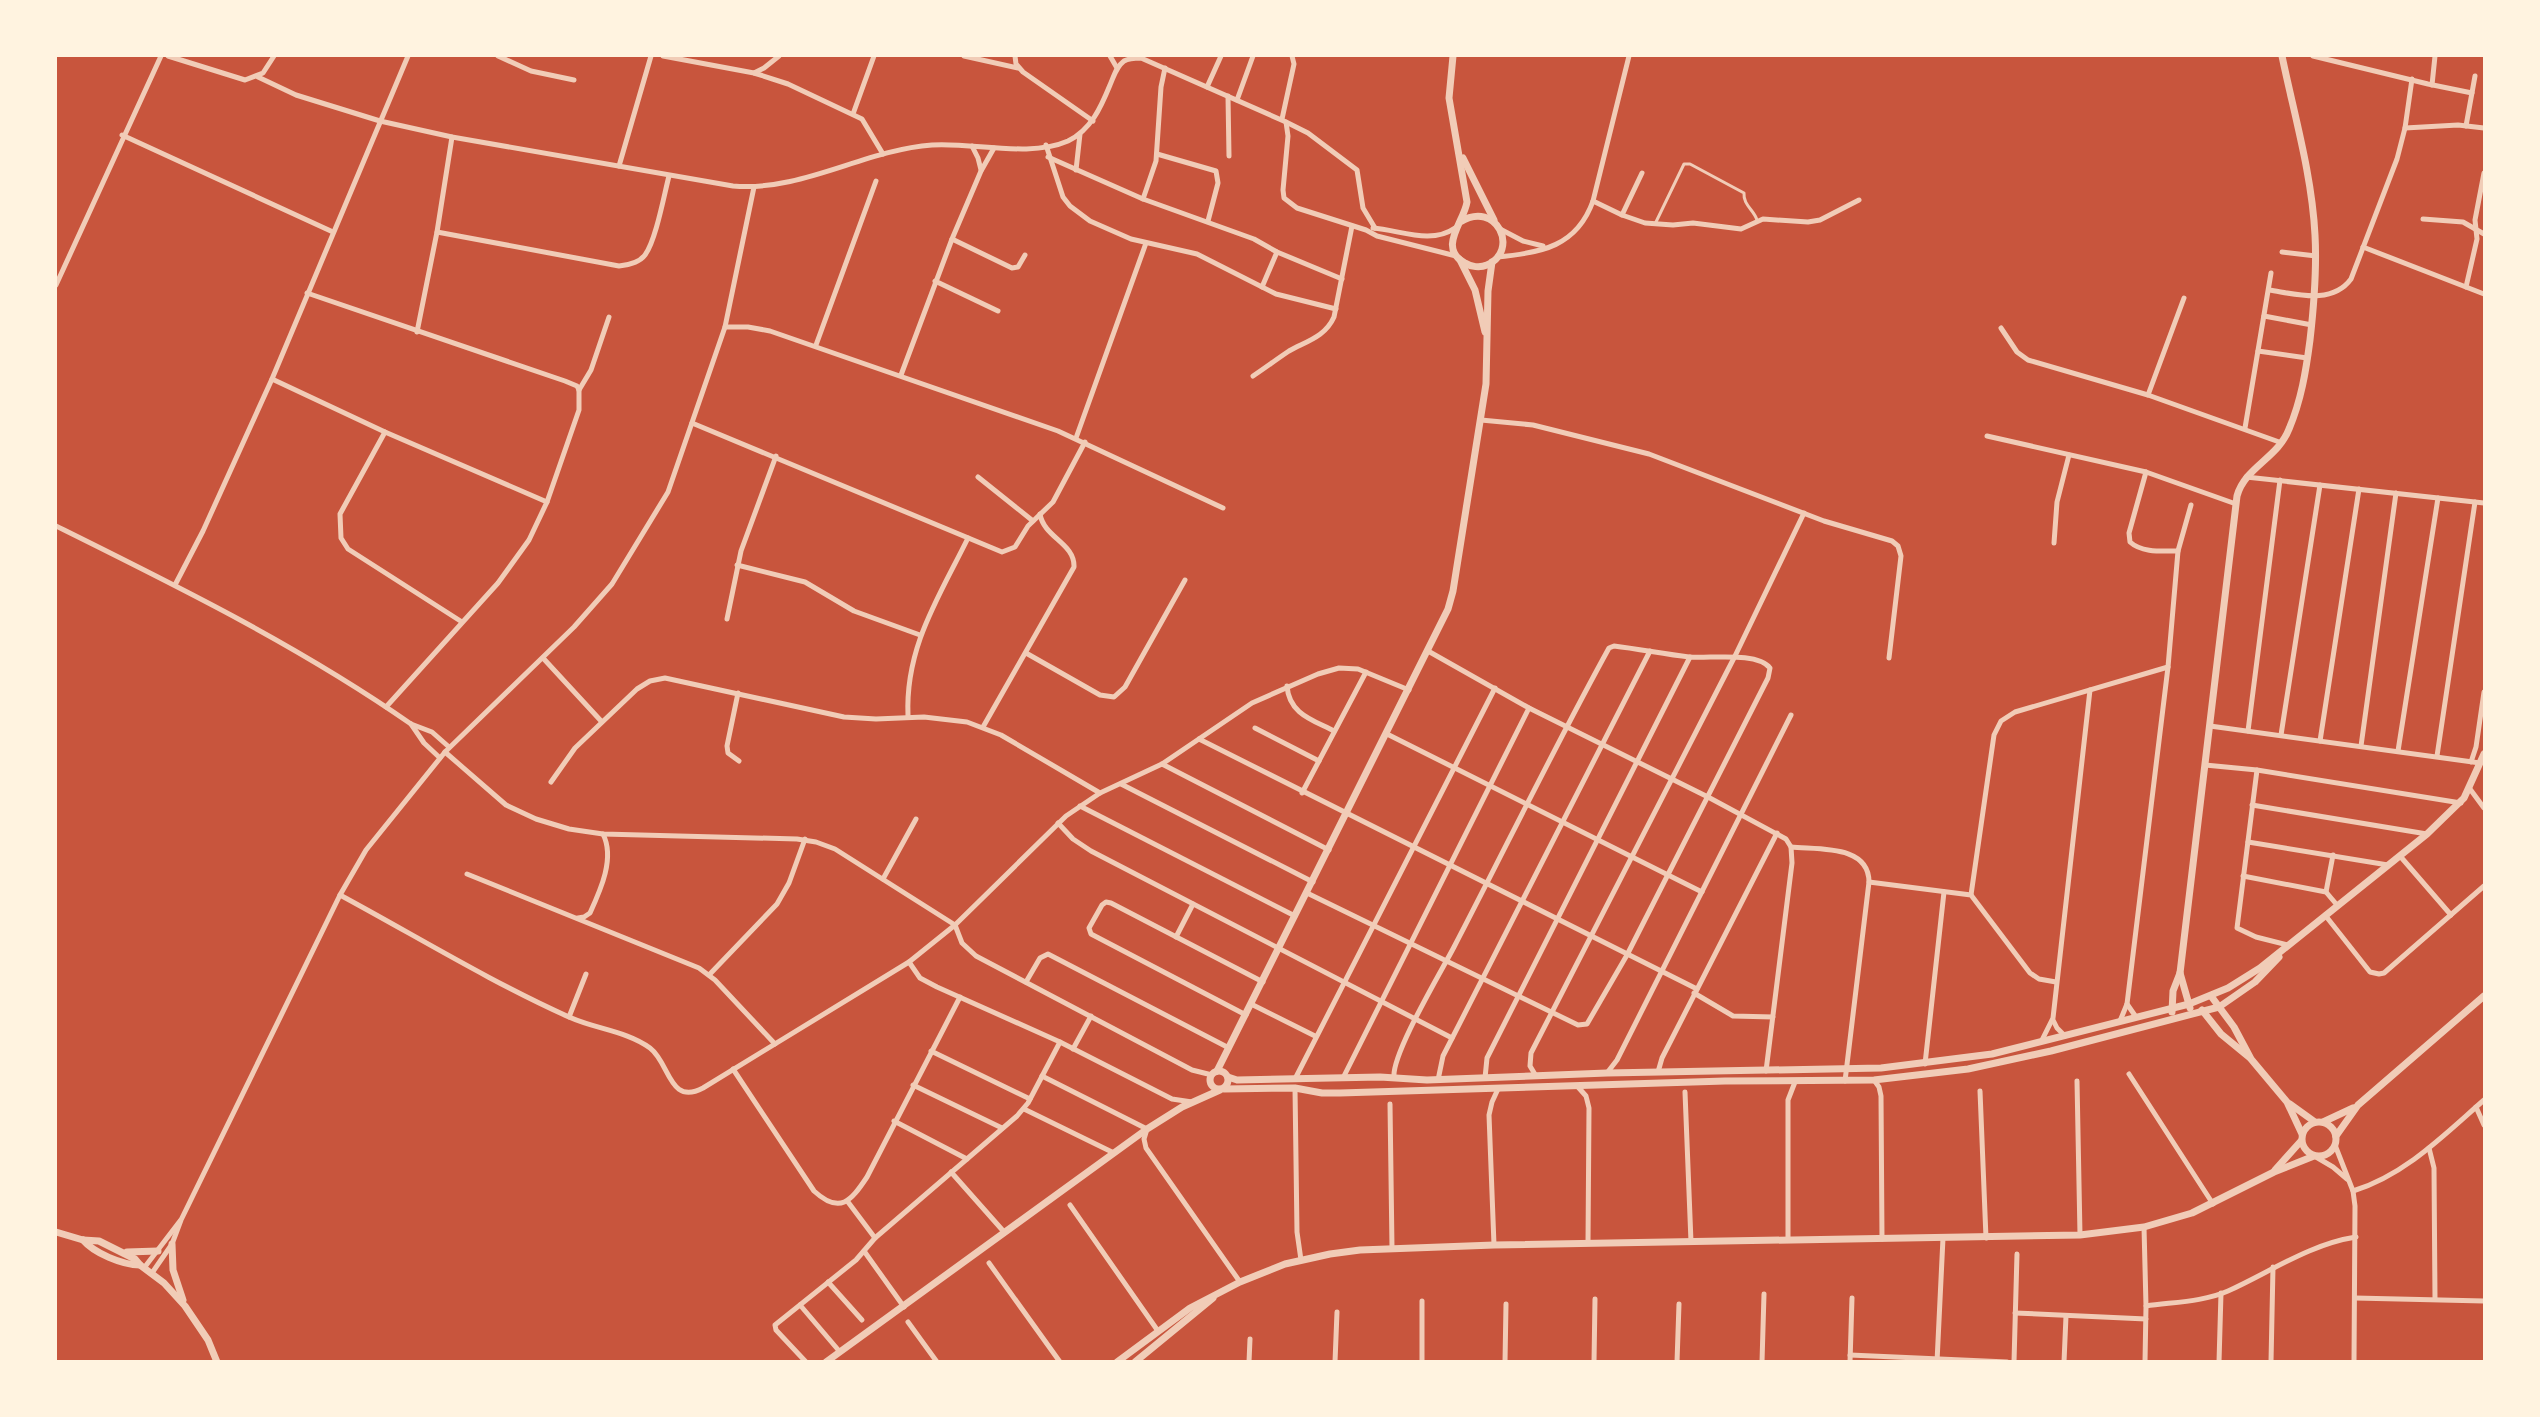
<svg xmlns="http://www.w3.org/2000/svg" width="2540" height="1417" viewBox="0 0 2540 1417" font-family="'Roboto Serif',serif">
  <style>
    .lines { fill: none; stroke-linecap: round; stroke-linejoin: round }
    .service { stroke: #f1ccb7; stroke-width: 3 }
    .minor { stroke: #f1ccb7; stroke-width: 5 }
    .tertiary { stroke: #f1ccb7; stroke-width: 7 }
  </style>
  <rect width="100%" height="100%" fill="#c8553d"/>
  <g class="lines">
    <path class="service" d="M1655 224 1684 164H1690L1744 193C1743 205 1754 210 1757 220"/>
    <g class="minor">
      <polyline points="168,56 245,80 263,73 274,56"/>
      <polyline points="498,56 531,71 574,80"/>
      <polyline points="663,56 754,73 788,84 862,119 883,154"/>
      <polyline points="964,56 1018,68"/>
      <polyline points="1015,56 1016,64 1023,72 1093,121"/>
      <polyline points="1110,56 1117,68"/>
      <polyline points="2313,56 2428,84 2472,93"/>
      <polyline points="754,73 764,68 779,56"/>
      <path d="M258 77 296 95 380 121 452 137 733 186C802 192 864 150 932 145 973 142 1029 158 1068 141 1091 130 1101 107 1110 85 1114 76 1116 67 1124 61 1129 58 1135 58 1141 58L1286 122 1288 136 1283 190 1284 198 1297 208 1366 230 1377 236 1456 256"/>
      <polyline points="2432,85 2435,56"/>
      <polyline points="1207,87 1221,56"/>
      <polyline points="1228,96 1229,156"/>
      <polyline points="1237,100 1253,56"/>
      <polyline points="853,114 874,56"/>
      <polyline points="1282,119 1294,64 1292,56"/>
      <polyline points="1286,122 1308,133 1357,170 1363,208 1375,228"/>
      <polyline points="2466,126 2475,76"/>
      <polyline points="2405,128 2458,125 2484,128"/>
      <polyline points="122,135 333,232"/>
      <polyline points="1046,145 1063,197 1070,206 1090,221 1131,239 1197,254 1276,294 1336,309"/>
      <polyline points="972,146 978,158 981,170"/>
      <polyline points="1157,154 1216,171 1218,183 1208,221"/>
      <polyline points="1048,157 1143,199 1254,239 1277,252 1342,279"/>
      <polyline points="619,166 651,56"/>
      <polyline points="1076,170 1080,134"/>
      <polyline points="1143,199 1156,161 1161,87 1165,68"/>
      <polyline points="1593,201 1622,215 1645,223 1673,225 1693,223 1741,229 1763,219 1808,222 1820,220 1859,200"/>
      <polyline points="1622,215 1642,173"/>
      <polyline points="2423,219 2463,222 2484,234"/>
      <path d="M1373 228C1400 230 1431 245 1455 228"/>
      <polyline points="1500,229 1523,241 1543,246"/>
      <path d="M437 232 619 266C629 265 639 263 645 255 656 240 664 195 669 176"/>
      <polyline points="952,239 1012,268 1018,267 1025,255"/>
      <polyline points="2363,247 2484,294"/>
      <polyline points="2282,252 2316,256"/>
      <path d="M1497 257C1542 253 1577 246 1593 201L1629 56"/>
      <polyline points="935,281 998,311"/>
      <polyline points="56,285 161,56"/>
      <polyline points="1262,287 1277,252"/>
      <polyline points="2466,287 2477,239 2475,220 2484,173"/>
      <path d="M2269 290C2296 294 2332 305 2351 279L2397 159 2405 128 2412 79"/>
      <polyline points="307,293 565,381 577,386 579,390 579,410 547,502 529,540 498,583 386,707"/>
      <polyline points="2264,316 2312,325"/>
      <polyline points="725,327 748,327 770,331 1058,431 1223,508"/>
      <polyline points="2001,328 2017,352 2028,360 2148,395 2282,443"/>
      <polyline points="417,332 437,232 452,137"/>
      <polyline points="816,345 876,181"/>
      <polyline points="2258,351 2307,358"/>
      <polyline points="901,375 952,239 981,171 994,148"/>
      <path d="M1253 376C1265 368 1277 359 1289 351 1307 341 1325 337 1334 317L1352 226"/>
      <polyline points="272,379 385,432 547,502"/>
      <polyline points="579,390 591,370 609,317"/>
      <polyline points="2148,395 2184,298"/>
      <polyline points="1481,420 1533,425 1649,454 1824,521 1892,541 1898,546 1901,556 1889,658"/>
      <polyline points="692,423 1002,552 1015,547 1028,526 1053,502 1085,442"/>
      <polyline points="2245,428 2271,273"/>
      <polyline points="385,432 340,514 341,538 348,549 462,622"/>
      <polyline points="1987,436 2146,472 2236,504"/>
      <polyline points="1076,438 1146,243"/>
      <path d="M2146 472 2129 533 2130 542C2142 553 2162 551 2178 551"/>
      <polyline points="978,477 1033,521"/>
      <polyline points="2246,477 2484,503"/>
      <path d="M56 526C177 586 299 646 411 724L432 732 449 747"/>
      <polyline points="2054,543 2057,502 2069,455"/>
      <polyline points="737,565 805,582 854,611 920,635"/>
      <polyline points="175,585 203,531 272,379 408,56"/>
      <polyline points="727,619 741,551 776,456"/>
      <polyline points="1428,651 1529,708 1708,797 1786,839 1791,847 1792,863 1766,1071"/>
      <polyline points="1026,653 1100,695 1114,697 1125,687 1185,580"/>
      <polyline points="543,658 602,722"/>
      <path d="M1287 686C1289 714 1313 720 1334 731"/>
      <polyline points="738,693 727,746 728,753 739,761"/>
      <path d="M908 716C905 647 939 597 968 538"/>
      <polyline points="411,724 424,743 440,758"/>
      <polyline points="2210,726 2480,763"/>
      <path d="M983 727 1074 567C1075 543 1044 538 1040 514"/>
      <polyline points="1255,728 1319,761"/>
      <polyline points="2248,731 2280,480"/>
      <polyline points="1387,734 1702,892"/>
      <polyline points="2281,735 2320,485"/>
      <polyline points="1199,739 1697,989"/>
      <polyline points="2320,741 2359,489"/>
      <polyline points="2361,746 2396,493"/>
      <polyline points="2398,751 2438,498"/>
      <polyline points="445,752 506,805 536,819 569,829 603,834 797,839 816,842 835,849 955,925 962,943 976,956 1192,1070 1212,1075"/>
      <polyline points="2437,756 2475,502"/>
      <polyline points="2471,762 2476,747 2484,692"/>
      <polyline points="1162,764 1329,850"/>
      <polyline points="2205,765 2257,770 2461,803"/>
      <polyline points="2257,770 2237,928 2256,937 2288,945"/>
      <polyline points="551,782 575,748 637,689 650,681 665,678 844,717 876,719 924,717 967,722 1001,735 1100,793"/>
      <polyline points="1121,784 1313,882"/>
      <polyline points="2470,789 2484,808"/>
      <polyline points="1302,793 1366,672"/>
      <polyline points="2252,805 2427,834"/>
      <polyline points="1080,806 1295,916"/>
      <polyline points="1058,823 1073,839 1091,851 1452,1038"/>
      <polyline points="2248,842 2388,865"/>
      <path d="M1791 847C1817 850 1869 844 1869 882L1845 1081"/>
      <polyline points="2400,856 2451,915"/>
      <polyline points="467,874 699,968 715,980 775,1044"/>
      <polyline points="2243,876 2326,892 2337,905"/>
      <polyline points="883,879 916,819"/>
      <polyline points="1869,882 1971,895 2030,973 2039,979 2056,982"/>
      <polyline points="2326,892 2333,855"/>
      <path d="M1307 893 1578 1025 1587 1024 1627 955 1768 678 1770 668C1757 651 1708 659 1689 657 1664 654 1639 649 1614 646L1609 648C1555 746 1506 847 1454 947 1441 972 1391 1055 1394 1078"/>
      <path d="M340 895C416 936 491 982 569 1017 595 1029 627 1031 650 1048 670 1063 669 1106 703 1088L909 962 955 925 1066 816 1100 793 1162 764 1252 703 1318 674 1339 668 1358 669 1409 690"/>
      <polyline points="1971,895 1994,735 2001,721 2015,712 2168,667"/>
      <polyline points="2325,915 2370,972 2379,974 2384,973 2484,886"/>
      <path d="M578 918 584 917 590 913C601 889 615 858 603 834"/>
      <polyline points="1176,937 1193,904"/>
      <polyline points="909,962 920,978 937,987 1060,1042 1172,1099 1192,1102"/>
      <polyline points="709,975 777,904 789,883 805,839"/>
      <polyline points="1026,982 1040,958 1048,954 1229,1048"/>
      <polyline points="1694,993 1733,1016 1773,1017"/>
      <polyline points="1251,1004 1315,1036"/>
      <polyline points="2127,1004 2136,1017"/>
      <polyline points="1246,1015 1091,934 1089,928 1102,905 1106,902 1111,903 1263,982"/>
      <polyline points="569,1017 586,974"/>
      <polyline points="2053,1020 2057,1028 2065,1036"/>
      <polyline points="2120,1021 2127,1004 2168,667 2178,551 2191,505"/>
      <polyline points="2042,1040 2053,1018 2090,690"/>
      <polyline points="1073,1049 1091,1016"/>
      <polyline points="931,1051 1030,1099"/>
      <polyline points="1925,1064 1944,892"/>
      <path d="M733 1069 814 1191C840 1215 851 1201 867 1177L960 997"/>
      <polyline points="1658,1072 1662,1058 1777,833"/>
      <polyline points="1607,1073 1617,1060 1791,715"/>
      <polyline points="2129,1074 2213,1204"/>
      <polyline points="1042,1076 1147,1129 1144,1139 1146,1148 1240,1282"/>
      <polyline points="1536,1076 1530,1066 1531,1053 1735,656 1804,513"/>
      <polyline points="1296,1077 1495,688"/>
      <polyline points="1343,1078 1529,708"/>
      <polyline points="1485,1078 1487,1058 1690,657"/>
      <polyline points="1438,1080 1443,1056 1650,651"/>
      <polyline points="1874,1080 1879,1087 1881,1096 1882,1239"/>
      <polyline points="2077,1081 2080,1235"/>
      <polyline points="913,1085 1002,1128"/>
      <polyline points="1578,1087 1586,1096 1589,1108 1588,1243"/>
      <polyline points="1295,1088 1297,1232 1301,1260"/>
      <polyline points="1980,1091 1986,1238"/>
      <polyline points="1685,1092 1691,1242"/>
      <polyline points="1390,1104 1392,1248"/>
      <polyline points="2476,1107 2484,1125"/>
      <polyline points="1024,1109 1114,1153"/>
      <polyline points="894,1121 967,1159"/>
      <polyline points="2335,1145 2353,1191 2355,1206 2354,1362"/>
      <polyline points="2429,1148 2434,1168 2435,1299"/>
      <polyline points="2316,1157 2333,1167 2347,1179"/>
      <polyline points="951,1172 1005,1233"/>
      <path d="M2353 1191C2405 1175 2444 1135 2484 1100"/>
      <polyline points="848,1202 875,1238"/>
      <polyline points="1070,1205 1158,1331"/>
      <polyline points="2144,1227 2146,1306 2145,1362"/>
      <polyline points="1788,1240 1788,1100 1795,1082"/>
      <polyline points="1494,1245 1489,1115 1492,1102 1498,1089"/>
      <polyline points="864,1251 904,1307"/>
      <polyline points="989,1263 1060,1362"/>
      <polyline points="144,1268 180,1221"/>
      <polyline points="152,1273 172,1244 181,1220 340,895 366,850 445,752 574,627 612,584 668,492 725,327 754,187"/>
      <polyline points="828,1282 862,1320"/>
      <polyline points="2355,1298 2484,1301"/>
      <polyline points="800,1305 840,1352"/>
      <path d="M2146 1306C2173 1302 2203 1302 2228 1291 2270 1272 2310 1244 2356 1237"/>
      <polyline points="2015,1313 2146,1319"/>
      <polyline points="908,1322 937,1362"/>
      <polyline points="1850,1355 2007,1362"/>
      <polyline points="806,1362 776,1330 775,1325 856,1260 875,1238 1017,1116 1028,1103 1060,1042"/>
      <polyline points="1249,1362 1250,1339"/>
      <polyline points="1335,1362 1337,1312"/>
      <polyline points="1422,1362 1422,1301"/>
      <polyline points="1505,1362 1506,1304"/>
      <polyline points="1594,1362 1595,1299"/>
      <polyline points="1677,1362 1679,1304"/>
      <polyline points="1762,1362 1764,1294"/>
      <polyline points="1850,1362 1852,1298"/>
      <polyline points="1937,1362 1943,1238"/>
      <polyline points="2014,1362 2017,1254"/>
      <polyline points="2064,1362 2066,1316"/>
      <polyline points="2219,1362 2221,1293"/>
      <polyline points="2271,1362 2273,1267"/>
    </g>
    <g class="tertiary">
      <path d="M1453 56 1449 98 1467 202C1464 222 1437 248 1465 263 1471 267 1480 268 1487 265 1520 251 1497 199 1460 222"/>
      <polyline points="1463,158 1494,220"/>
      <polyline points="1460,260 1475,290 1485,332"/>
      <polyline points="2180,973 2190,1008"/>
      <polyline points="2211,996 2234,1027 2251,1059 2287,1102 2302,1134"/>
      <polyline points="2202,1010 2221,1034 2249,1057"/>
      <path d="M2172 1012 2173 991 2180 973 2237 496C2245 467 2278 458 2289 429 2301 401 2306 371 2310 340 2314 305 2317 271 2315 235 2312 175 2294 114 2282 56"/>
      <circle cx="1219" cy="1080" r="9"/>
      <polyline points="1217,1071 1448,609 1453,591 1486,384 1488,291 1492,262"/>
      <polyline points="1228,1077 1237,1080 1380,1077 1427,1080 1607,1073 1881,1068 1992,1054 2189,1004 2228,988 2260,968 2427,834 2464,798 2484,754"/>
      <polyline points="1224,1089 1295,1088 1322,1093 1340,1093 1725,1081 1874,1080 1968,1069 2051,1051 2219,1007 2255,982 2279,957"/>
      <polyline points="2290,1104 2315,1122"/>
      <circle cx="2319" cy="1139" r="17"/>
      <polyline points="2323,1122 2353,1108"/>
      <polyline points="2336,1136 2358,1105 2484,996"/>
      <polyline points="2275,1170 2301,1141"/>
      <polyline points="56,1232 83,1240 99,1241 135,1259 140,1265 164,1283 185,1306 208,1340 217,1362"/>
      <path d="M83 1240C94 1253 122 1265 140 1265"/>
      <polyline points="172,1244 173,1270 183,1300"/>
      <polyline points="127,1252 158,1251"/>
      <polyline points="826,1362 1147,1129 1182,1107 1220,1090"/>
      <polyline points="1117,1362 1190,1308 1240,1282 1285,1264 1330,1254 1360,1250 1494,1245 2080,1235 2144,1227 2192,1213 2274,1172 2314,1156"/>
      <polyline points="1135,1362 1213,1298"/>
    </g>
  </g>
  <rect width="2540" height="1417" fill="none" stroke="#fff3e0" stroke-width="114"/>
</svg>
